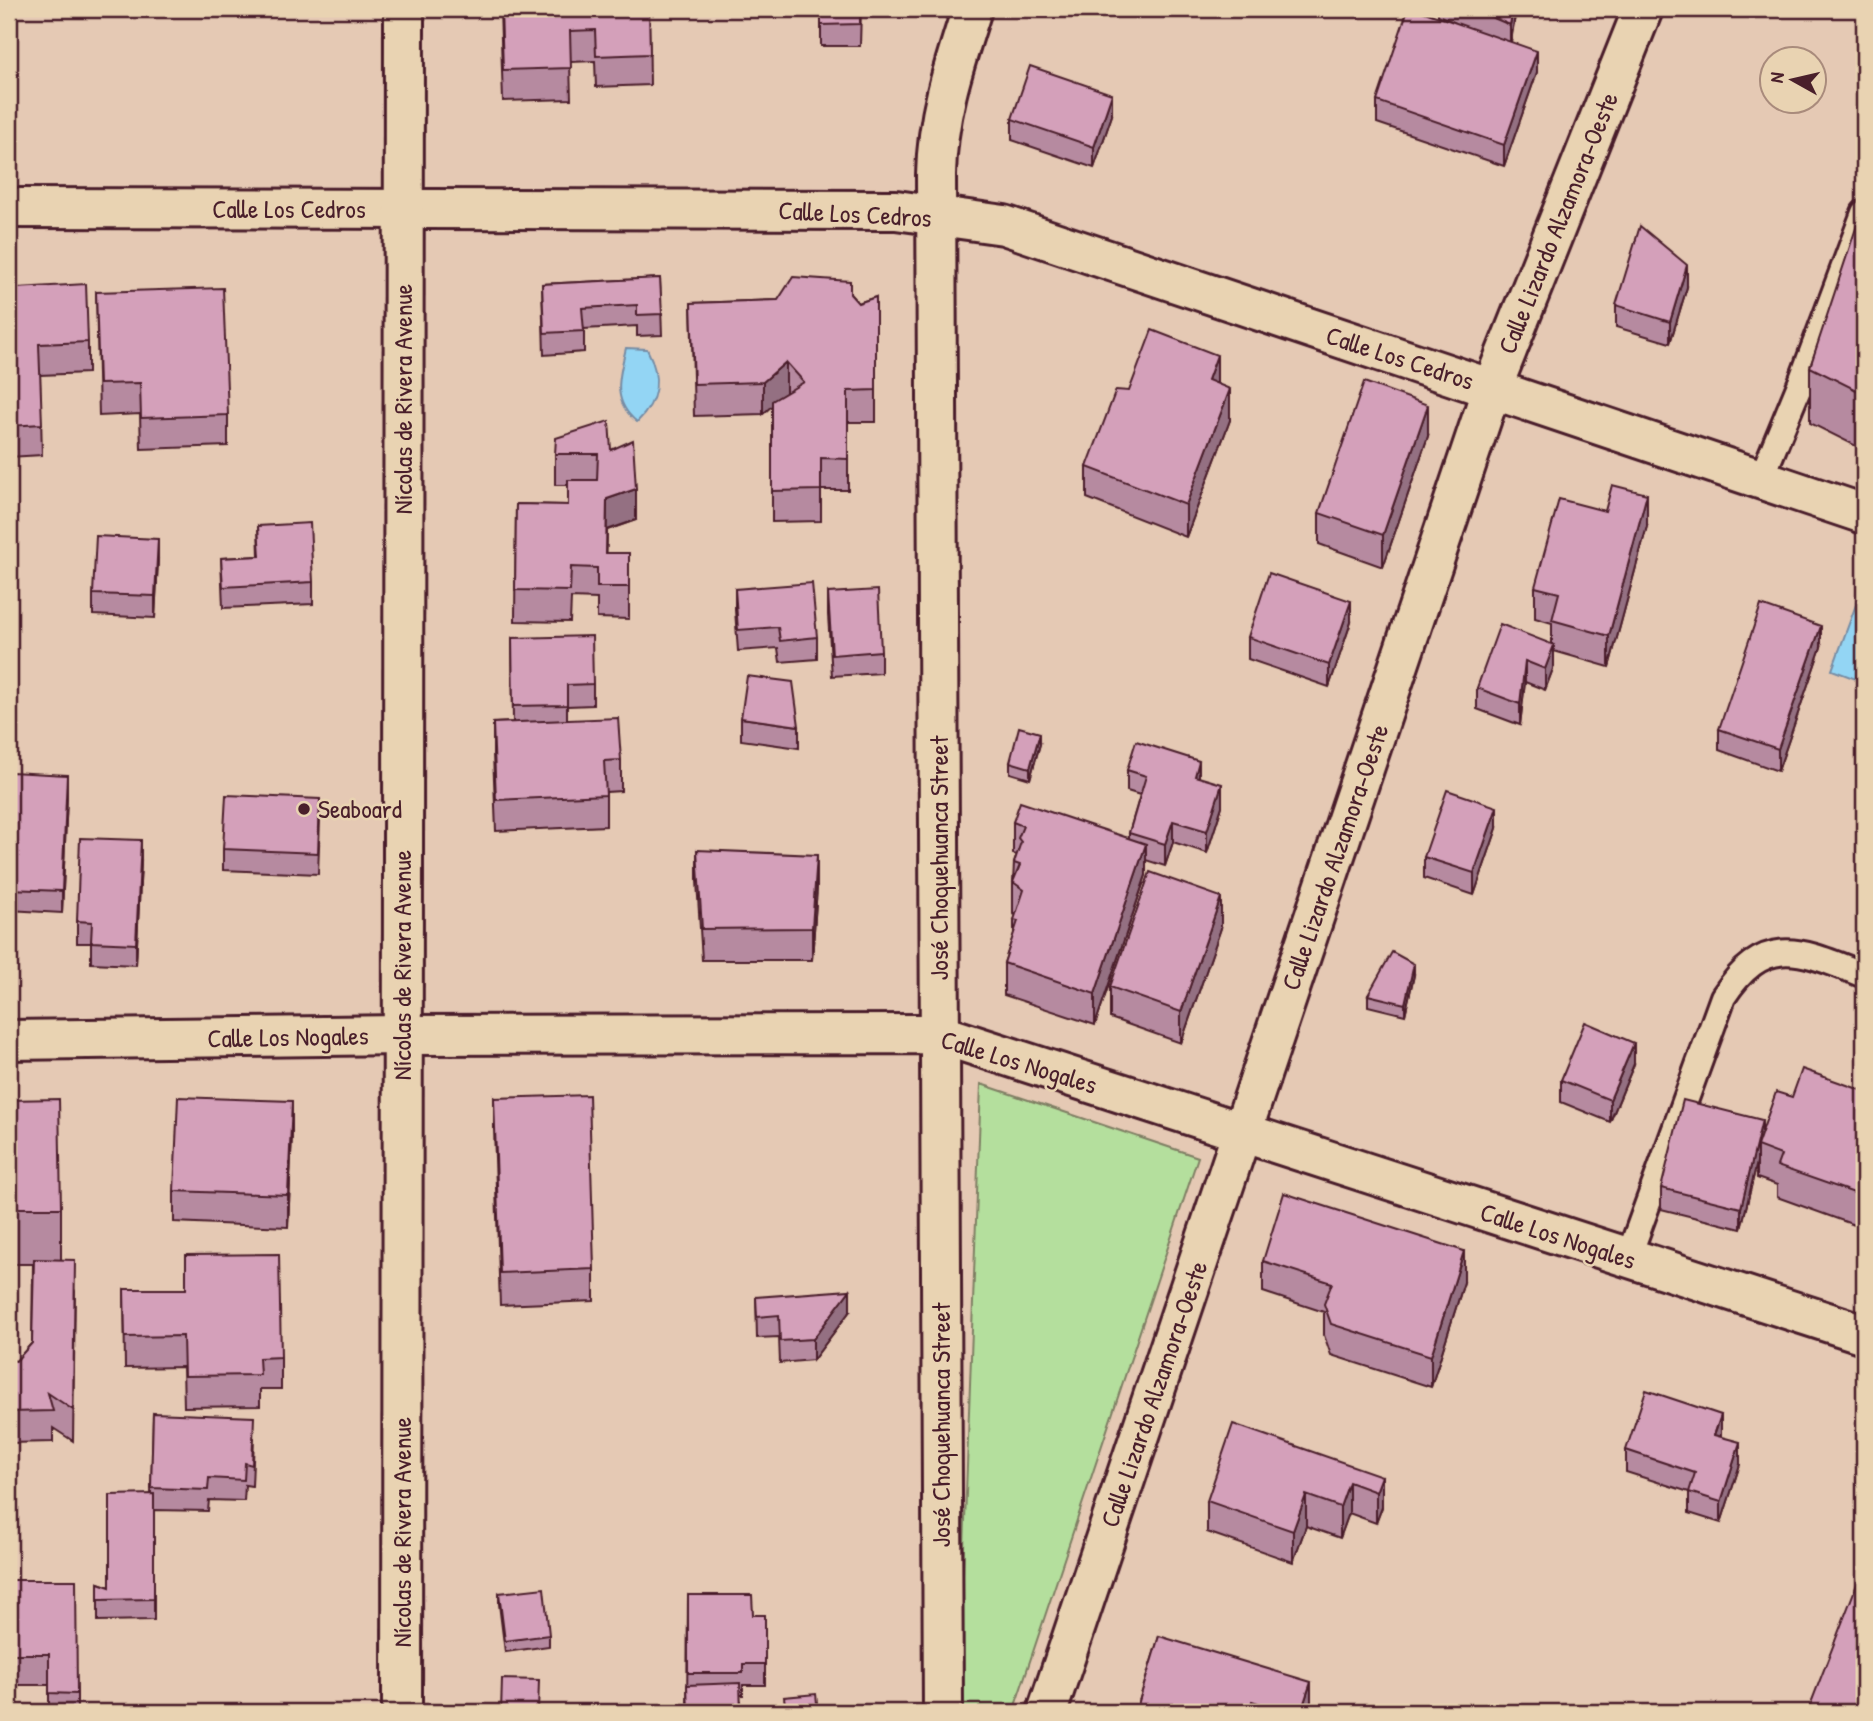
<svg xmlns="http://www.w3.org/2000/svg" width="1873" height="1721" viewBox="0 0 1873 1721" font-family="'Patrick Hand',sans-serif">
  <style>
    .green { fill: #b4df9d; stroke: #7f7f64; stroke-width: 2 }
    .water { fill: #93d5f4; stroke: #768ca4; stroke-width: 2 }
    .lines { fill: none; stroke-linecap: round; stroke-linejoin: round }
    .service-casing { stroke: #4a1f2b; stroke-width: 30 }
    .minor-casing { stroke: #4a1f2b; stroke-width: 44 }
    .tertiary-casing { stroke: #4a1f2b; stroke-width: 44 }
    .service { stroke: #e9d3b2; stroke-width: 24 }
    .minor { stroke: #e9d3b2; stroke-width: 38 }
    .tertiary { stroke: #e9d3b2; stroke-width: 38 }
    .wall { fill: #b68aa0; stroke: #4a1f2b; stroke-width: 2 }
    .shaded-wall { fill: #947082; stroke: #4a1f2b; stroke-width: 2 }
    .building { fill: #d4a0ba; stroke: #4a1f2b; stroke-width: 2 }
    .poi-dot { fill: #4a1f2b; stroke: #e9d3b2; stroke-width: 2.5 }
    .labels { text-anchor: middle; stroke-width: 5; stroke-linejoin: round; paint-order: stroke }
    .street-label { font-size: 26px; fill: #4a1f2b; stroke: #e9d3b2 }
    .poi-label { font-size: 26px; fill: #4a1f2b; stroke: #e9d3b2; text-anchor: start }
  </style>
  <rect width="100%" height="100%" fill="#e5c9b4"/>
  <filter id="ink" filterUnits="userSpaceOnUse"><feTurbulence type="fractalNoise" baseFrequency=".0143" numOctaves="2"/><feDisplacementMap in="SourceGraphic" scale="14" xChannelSelector="R" yChannelSelector="G"/><feConvolveMatrix kernelMatrix="1 2 1 2 8 2 1 2 1" color-interpolation-filters="sRGB"/></filter>
  <g filter="url(#ink)">
    <polygon class="green" points="981,1084 1198,1157 1013,1712 958,1712"/>
    <g class="water">
      <path d="M626 348 647 349C661 376 660 400 637 422 611 401 619 377 626 348Z"/>
      <polygon points="1857,602 1864,605 1864,671 1861,681 1832,670"/>
    </g>
    <g class="lines">
      <defs>
        <g id="service">
          <polyline points="1761,479 1801,382 1864,213"/>
          <path d="M1628 1258 1723 997C1766 931 1802 951 1864 975"/>
        </g>
        <g id="minor">
          <polyline points="9,208 896,210 1004,225 1864,514"/>
          <polyline points="9,1040 402,1035 939,1034 1864,1334"/>
          <path d="M943 1712 936 175C937 115 954 65 972 9"/>
          <polyline points="1047,1712 1492,388 1643,9"/>
        </g>
        <polyline id="tertiary" points="402,1712 404,9"/>
      </defs>
      <use href="#service" class="service-casing"/>
      <use href="#minor" class="minor-casing"/>
      <use href="#tertiary" class="tertiary-casing"/>
      <use href="#service" class="service"/>
      <use href="#minor" class="minor"/>
      <use href="#tertiary" class="tertiary"/>
    </g>
    <g class="wall">
      <polygon points="84,9 163,9 163,10 84,11"/>
      <polygon points="208,9 294,9 294,10 208,11"/>
      <polygon points="500,9 649,9 650,85 596,87 595,61 570,62 571,99 503,101"/>
      <polygon points="821,9 861,9 860,46 821,46"/>
      <polygon points="1438,9 1516,9 1511,42 1537,72 1504,166 1377,123 1377,101 1454,22 1438,15"/>
      <polygon points="1112,115 1094,168 1012,140 1012,119"/>
      <polygon points="1864,214 1864,450 1810,423 1810,367"/>
      <polygon points="9,268 17,288 88,342 88,373 40,375 42,455 9,457"/>
      <polygon points="660,278 662,335 637,336 637,326 584,329 584,352 544,355 542,284"/>
      <polygon points="1687,287 1670,343 1616,327 1616,305"/>
      <polygon points="96,292 228,415 228,446 141,449 140,414 99,416"/>
      <polygon points="850,294 858,303 876,297 876,422 848,422 848,490 821,490 821,521 772,522 772,405 763,414 694,416 691,303 778,300"/>
      <polygon points="1217,384 1230,420 1186,537 1087,498 1087,467 1129,391"/>
      <polygon points="1428,436 1383,567 1319,544 1319,513"/>
      <polygon points="611,450 636,520 607,530 606,553 629,553 629,619 597,618 597,599 571,598 570,622 515,621 516,504 568,505 568,485 555,485 555,454"/>
      <polygon points="258,526 313,582 313,604 223,608 221,558 259,556"/>
      <polygon points="1647,526 1609,667 1554,651 1554,666 1545,690 1525,682 1520,725 1477,709 1477,688 1552,644 1552,623 1535,618 1535,587"/>
      <polygon points="158,560 155,618 93,615 93,594"/>
      <polygon points="735,589 817,637 817,659 780,662 778,648 738,651 735,610"/>
      <polygon points="828,593 881,651 881,673 832,676 828,615"/>
      <polygon points="1351,622 1329,687 1248,659 1248,637"/>
      <polygon points="512,638 593,684 593,705 567,706 567,720 621,760 621,791 606,792 606,826 496,831 493,754 493,723 513,722"/>
      <polygon points="1821,647 1778,771 1719,750 1719,729"/>
      <polygon points="741,718 799,726 799,748 741,740"/>
      <polygon points="1040,744 1030,779 1010,773 1010,762"/>
      <polygon points="1127,770 1199,778 1222,806 1207,853 1173,842 1165,866 1146,860 1146,875 1095,1025 1004,995 1004,963 1014,934 1014,920 1016,915 1013,914 1013,882 1014,863 1017,855 1013,854 1013,822 1129,838 1129,833 1140,795 1127,791"/>
      <polygon points="67,796 62,913 9,910 9,821"/>
      <polygon points="320,820 318,874 223,870 223,849"/>
      <polygon points="1497,828 1474,895 1424,878 1424,857"/>
      <polygon points="697,850 817,887 812,960 702,960 697,881"/>
      <polygon points="141,862 136,965 91,963 91,943 77,943 77,921"/>
      <polygon points="1221,928 1181,1043 1110,1018 1110,987"/>
      <polygon points="1414,975 1405,1015 1368,1006 1368,995"/>
      <polygon points="1634,1064 1610,1122 1561,1102 1561,1080"/>
      <polygon points="1864,1091 1864,1206 1857,1226 1777,1197 1777,1185 1757,1178 1757,1162 1741,1229 1661,1209 1661,1188 1762,1132 1792,1097"/>
      <polygon points="494,1098 594,1269 594,1301 500,1305 494,1129"/>
      <polygon points="9,1100 61,1208 61,1260 75,1291 73,1441 53,1428 53,1442 9,1443 9,1360 16,1361 32,1343 33,1264 9,1264"/>
      <polygon points="292,1133 288,1227 174,1222 174,1191"/>
      <polygon points="1263,1261 1464,1282 1431,1387 1331,1355 1324,1335 1324,1312 1263,1292"/>
      <polygon points="124,1289 281,1357 281,1389 260,1389 260,1406 184,1407 183,1367 125,1368"/>
      <polygon points="756,1297 850,1311 813,1360 780,1363 779,1337 757,1338"/>
      <polygon points="153,1413 254,1438 252,1486 245,1485 244,1501 209,1500 208,1511 154,1510 154,1620 98,1621 98,1583 110,1587 151,1494"/>
      <polygon points="1721,1437 1740,1464 1721,1523 1689,1513 1689,1492 1626,1472 1626,1450"/>
      <polygon points="1382,1476 1382,1507 1376,1523 1349,1513 1340,1538 1306,1526 1293,1562 1207,1532 1207,1501"/>
      <polygon points="9,1580 77,1694 77,1712 49,1712 49,1685 9,1685"/>
      <polygon points="499,1593 549,1635 549,1646 505,1652 499,1604"/>
      <polygon points="688,1595 753,1615 765,1615 765,1685 743,1685 743,1695 740,1695 741,1712 687,1712"/>
      <polygon points="1159,1636 1311,1703 1308,1712 1137,1712 1137,1708"/>
    </g>
    <g class="shaded-wall">
      <polygon points="1513,9 1516,9 1510,46 1510,25"/>
      <polygon points="1537,51 1537,72 1504,166 1504,145"/>
      <polygon points="1112,94 1112,115 1094,168 1094,147"/>
      <polygon points="1687,265 1687,287 1670,343 1670,322"/>
      <polygon points="1217,355 1217,387 1208,380"/>
      <polygon points="786,362 786,393 763,414 763,382"/>
      <polygon points="1230,389 1230,420 1186,537 1186,505"/>
      <polygon points="1428,405 1428,436 1383,567 1383,535"/>
      <polygon points="636,489 636,520 607,530 606,584 607,499"/>
      <polygon points="1647,494 1647,526 1609,667 1609,636"/>
      <polygon points="158,539 158,560 155,618 155,596"/>
      <polygon points="1351,601 1351,622 1329,687 1329,665"/>
      <polygon points="1821,626 1821,647 1778,771 1778,749"/>
      <polygon points="1554,645 1554,666 1545,690 1545,669"/>
      <polygon points="1525,661 1525,682 1520,725 1520,704"/>
      <polygon points="1040,733 1040,744 1030,779 1030,768"/>
      <polygon points="1199,761 1199,782 1195,776"/>
      <polygon points="67,775 67,796 62,913 62,891"/>
      <polygon points="1222,784 1222,806 1207,853 1207,831"/>
      <polygon points="1497,807 1497,828 1474,895 1474,873"/>
      <polygon points="1173,821 1173,842 1165,866 1165,844"/>
      <polygon points="141,840 141,862 136,965 136,944"/>
      <polygon points="1146,844 1146,875 1095,1025 1095,994"/>
      <polygon points="817,855 817,887 812,960 812,928"/>
      <polygon points="1221,897 1221,928 1181,1043 1181,1012"/>
      <polygon points="1414,964 1414,975 1405,1015 1405,1004"/>
      <polygon points="1634,1043 1634,1064 1610,1122 1610,1100"/>
      <polygon points="292,1101 292,1133 288,1227 288,1195"/>
      <polygon points="1762,1120 1762,1141 1757,1146 1757,1162 1741,1229 1741,1208"/>
      <polygon points="1864,1175 1864,1206 1857,1226 1857,1194"/>
      <polygon points="1464,1251 1464,1282 1431,1387 1431,1356"/>
      <polygon points="850,1290 850,1311 813,1360 813,1339"/>
      <polygon points="1721,1415 1721,1436 1714,1456 1714,1435"/>
      <polygon points="1740,1442 1740,1464 1721,1523 1721,1502"/>
      <polygon points="1382,1476 1382,1507 1376,1523 1376,1492"/>
      <polygon points="1349,1482 1349,1513 1340,1538 1340,1507"/>
      <polygon points="1306,1495 1306,1526 1293,1562 1293,1531"/>
      <polygon points="1311,1682 1311,1703 1308,1712 1301,1712"/>
    </g>
    <g class="building">
      <polygon points="501,9 649,9 650,54 596,56 595,30 570,31 571,68 503,70"/>
      <polygon points="821,9 860,9 860,24 821,25"/>
      <polygon points="1408,9 1416,9 1537,51 1504,145 1377,101"/>
      <polygon points="1473,9 1513,9 1510,25"/>
      <polygon points="1030,66 1112,94 1094,147 1012,119"/>
      <polygon points="1861,213 1864,214 1864,394 1810,367"/>
      <polygon points="1640,226 1687,265 1670,322 1616,305"/>
      <polygon points="16,267 17,288 86,284 88,342 39,344 42,424 9,426 9,268"/>
      <polygon points="793,277 850,281 850,294 858,303 876,297 876,390 848,391 848,459 821,458 821,490 772,491 772,401 804,382 786,362 763,382 694,384 691,303 778,300"/>
      <polygon points="660,278 662,314 637,315 637,305 582,308 584,331 544,333 542,284"/>
      <polygon points="223,288 228,415 141,418 140,383 99,384 96,292"/>
      <polygon points="1152,330 1217,355 1208,380 1230,389 1186,505 1087,467 1116,390 1129,391"/>
      <polygon points="1364,382 1428,405 1383,535 1319,513"/>
      <polygon points="609,421 611,450 633,440 636,489 607,499 606,553 629,553 629,587 597,587 597,568 571,567 570,591 515,590 516,504 568,505 568,480 597,480 598,454 555,454 556,438"/>
      <polygon points="1612,485 1647,494 1609,636 1552,620 1559,593 1535,587 1559,499 1605,511"/>
      <polygon points="310,523 313,582 223,587 221,558 260,556 258,526"/>
      <polygon points="96,536 158,539 155,596 93,594"/>
      <polygon points="1269,573 1351,601 1329,665 1248,637"/>
      <polygon points="812,583 817,637 780,641 778,627 738,630 735,589"/>
      <polygon points="878,590 881,651 832,655 828,593"/>
      <polygon points="1761,605 1821,626 1778,749 1719,729"/>
      <polygon points="1500,624 1554,645 1545,669 1525,661 1520,704 1477,688"/>
      <polygon points="592,636 593,684 567,685 567,705 513,706 512,638"/>
      <polygon points="747,676 793,682 799,726 741,718"/>
      <polygon points="618,718 621,760 604,761 606,795 496,800 493,723"/>
      <polygon points="1019,727 1040,733 1030,768 1010,762"/>
      <polygon points="1136,741 1199,761 1195,776 1222,784 1207,831 1173,821 1165,844 1129,833 1146,776 1127,770"/>
      <polygon points="11,772 67,775 62,891 9,889 9,821"/>
      <polygon points="1447,790 1497,807 1474,873 1424,857"/>
      <polygon points="226,795 320,799 318,853 223,849"/>
      <polygon points="1020,802 1146,844 1095,994 1004,963 1018,921 1014,920 1024,890 1013,882 1020,865 1014,863 1021,842 1018,838 1023,826 1013,822"/>
      <polygon points="80,838 141,840 136,944 91,942 92,922 77,921"/>
      <polygon points="697,850 817,855 812,928 702,929"/>
      <polygon points="1150,872 1221,897 1181,1012 1110,987"/>
      <polygon points="1392,952 1414,964 1405,1004 1368,995"/>
      <polygon points="1585,1022 1634,1043 1610,1100 1561,1080"/>
      <polygon points="1802,1069 1864,1091 1864,1175 1857,1194 1777,1166 1781,1155 1757,1146 1776,1092 1792,1097"/>
      <polygon points="589,1095 594,1269 500,1273 494,1098"/>
      <polygon points="178,1097 292,1101 288,1195 174,1191"/>
      <polygon points="59,1099 61,1208 9,1208 9,1100"/>
      <polygon points="1683,1100 1762,1120 1741,1208 1661,1188"/>
      <polygon points="1284,1193 1464,1251 1431,1356 1331,1324 1324,1304 1332,1283 1263,1261"/>
      <polygon points="279,1254 281,1357 259,1358 260,1375 184,1376 183,1336 125,1337 124,1289 186,1289 186,1255"/>
      <polygon points="34,1259 75,1260 73,1410 48,1393 53,1411 9,1412 9,1360 16,1361 32,1343"/>
      <polygon points="850,1290 813,1339 780,1341 779,1315 757,1317 756,1297"/>
      <polygon points="1646,1390 1721,1415 1714,1435 1740,1442 1721,1502 1689,1492 1695,1473 1626,1450"/>
      <polygon points="153,1413 254,1417 252,1465 245,1463 244,1480 209,1478 208,1490 151,1488"/>
      <polygon points="1233,1424 1382,1476 1376,1492 1349,1482 1340,1507 1306,1495 1293,1531 1207,1501"/>
      <polygon points="154,1494 154,1599 98,1600 98,1583 110,1587 110,1495"/>
      <polygon points="1864,1566 1864,1712 1811,1712 1808,1711"/>
      <polygon points="9,1580 76,1580 77,1694 49,1693 49,1654 9,1654"/>
      <polygon points="544,1588 549,1635 505,1641 499,1593"/>
      <polygon points="688,1595 752,1595 753,1615 765,1615 765,1664 743,1664 743,1673 688,1673"/>
      <polygon points="1159,1636 1311,1682 1301,1712 1287,1712 1252,1701 1249,1712 1144,1712 1145,1710 1137,1708"/>
      <polygon points="502,1679 539,1680 538,1712 501,1712"/>
      <polygon points="740,1683 741,1712 688,1712 687,1685"/>
      <polygon points="816,1694 818,1712 786,1712 784,1697"/>
    </g>
  </g>
  <circle class="poi-dot" cx="304" cy="809" r="7"/>
  <g class="labels">
    <g class="street-label">
      <text x="289" y="218">Calle Los Cedros</text>
      <text transform="translate(855 214) rotate(3)" y="9">Calle Los Cedros</text>
      <text transform="translate(1558 223) rotate(-68)" y="9">Calle Lizardo Alzamora-Oeste</text>
      <text transform="translate(1400 358) rotate(18)" y="9">Calle Los Cedros</text>
      <text transform="translate(403 399) rotate(-90)" y="9">Nícolas de Rivera Avenue</text>
      <text transform="translate(1335 857) rotate(-71)" y="9">Calle Lizardo Alzamora-Oeste</text>
      <text transform="translate(939 858) rotate(-90)" y="9">José Choquehuanca Street</text>
      <text transform="translate(402 965) rotate(-90)" y="9">Nícolas de Rivera Avenue</text>
      <text transform="translate(288 1037) rotate(-1)" y="9">Calle Los Nogales</text>
      <text transform="translate(1019 1062) rotate(17)" y="9">Calle Los Nogales</text>
      <text transform="translate(1558 1236) rotate(18)" y="9">Calle Los Nogales</text>
      <text transform="translate(1154 1394) rotate(-71)" y="9">Calle Lizardo Alzamora-Oeste</text>
      <text transform="translate(941 1425) rotate(-90)" y="9">José Choquehuanca Street</text>
      <text transform="translate(402 1532) rotate(-90)" y="9">Nícolas de Rivera Avenue</text>
    </g>
    <g class="poi-label">
      <text x="318" y="818">Seaboard</text>
    </g>
  </g>
  <rect width="1873" height="1721" fill="none" stroke="#e9d3b2" stroke-width="35"/>
  <rect x="18" y="18" width="1838" height="1686" fill="none" stroke="#4a1f2b" stroke-width="2.5" filter="url(#ink)"/>
  <g transform="translate(1793 80) rotate(278)"><circle r="33" fill="#e9d3b2" stroke="#a98b7c" stroke-width="2"/>
  <path d="M0-5L12 26L0 18L-12 26Z" fill="#4a1f2b"/>
  <text y="-10" font-size="19" font-weight="bold" text-anchor="middle" fill="#4a1f2b">N</text>
  </g>
</svg>
